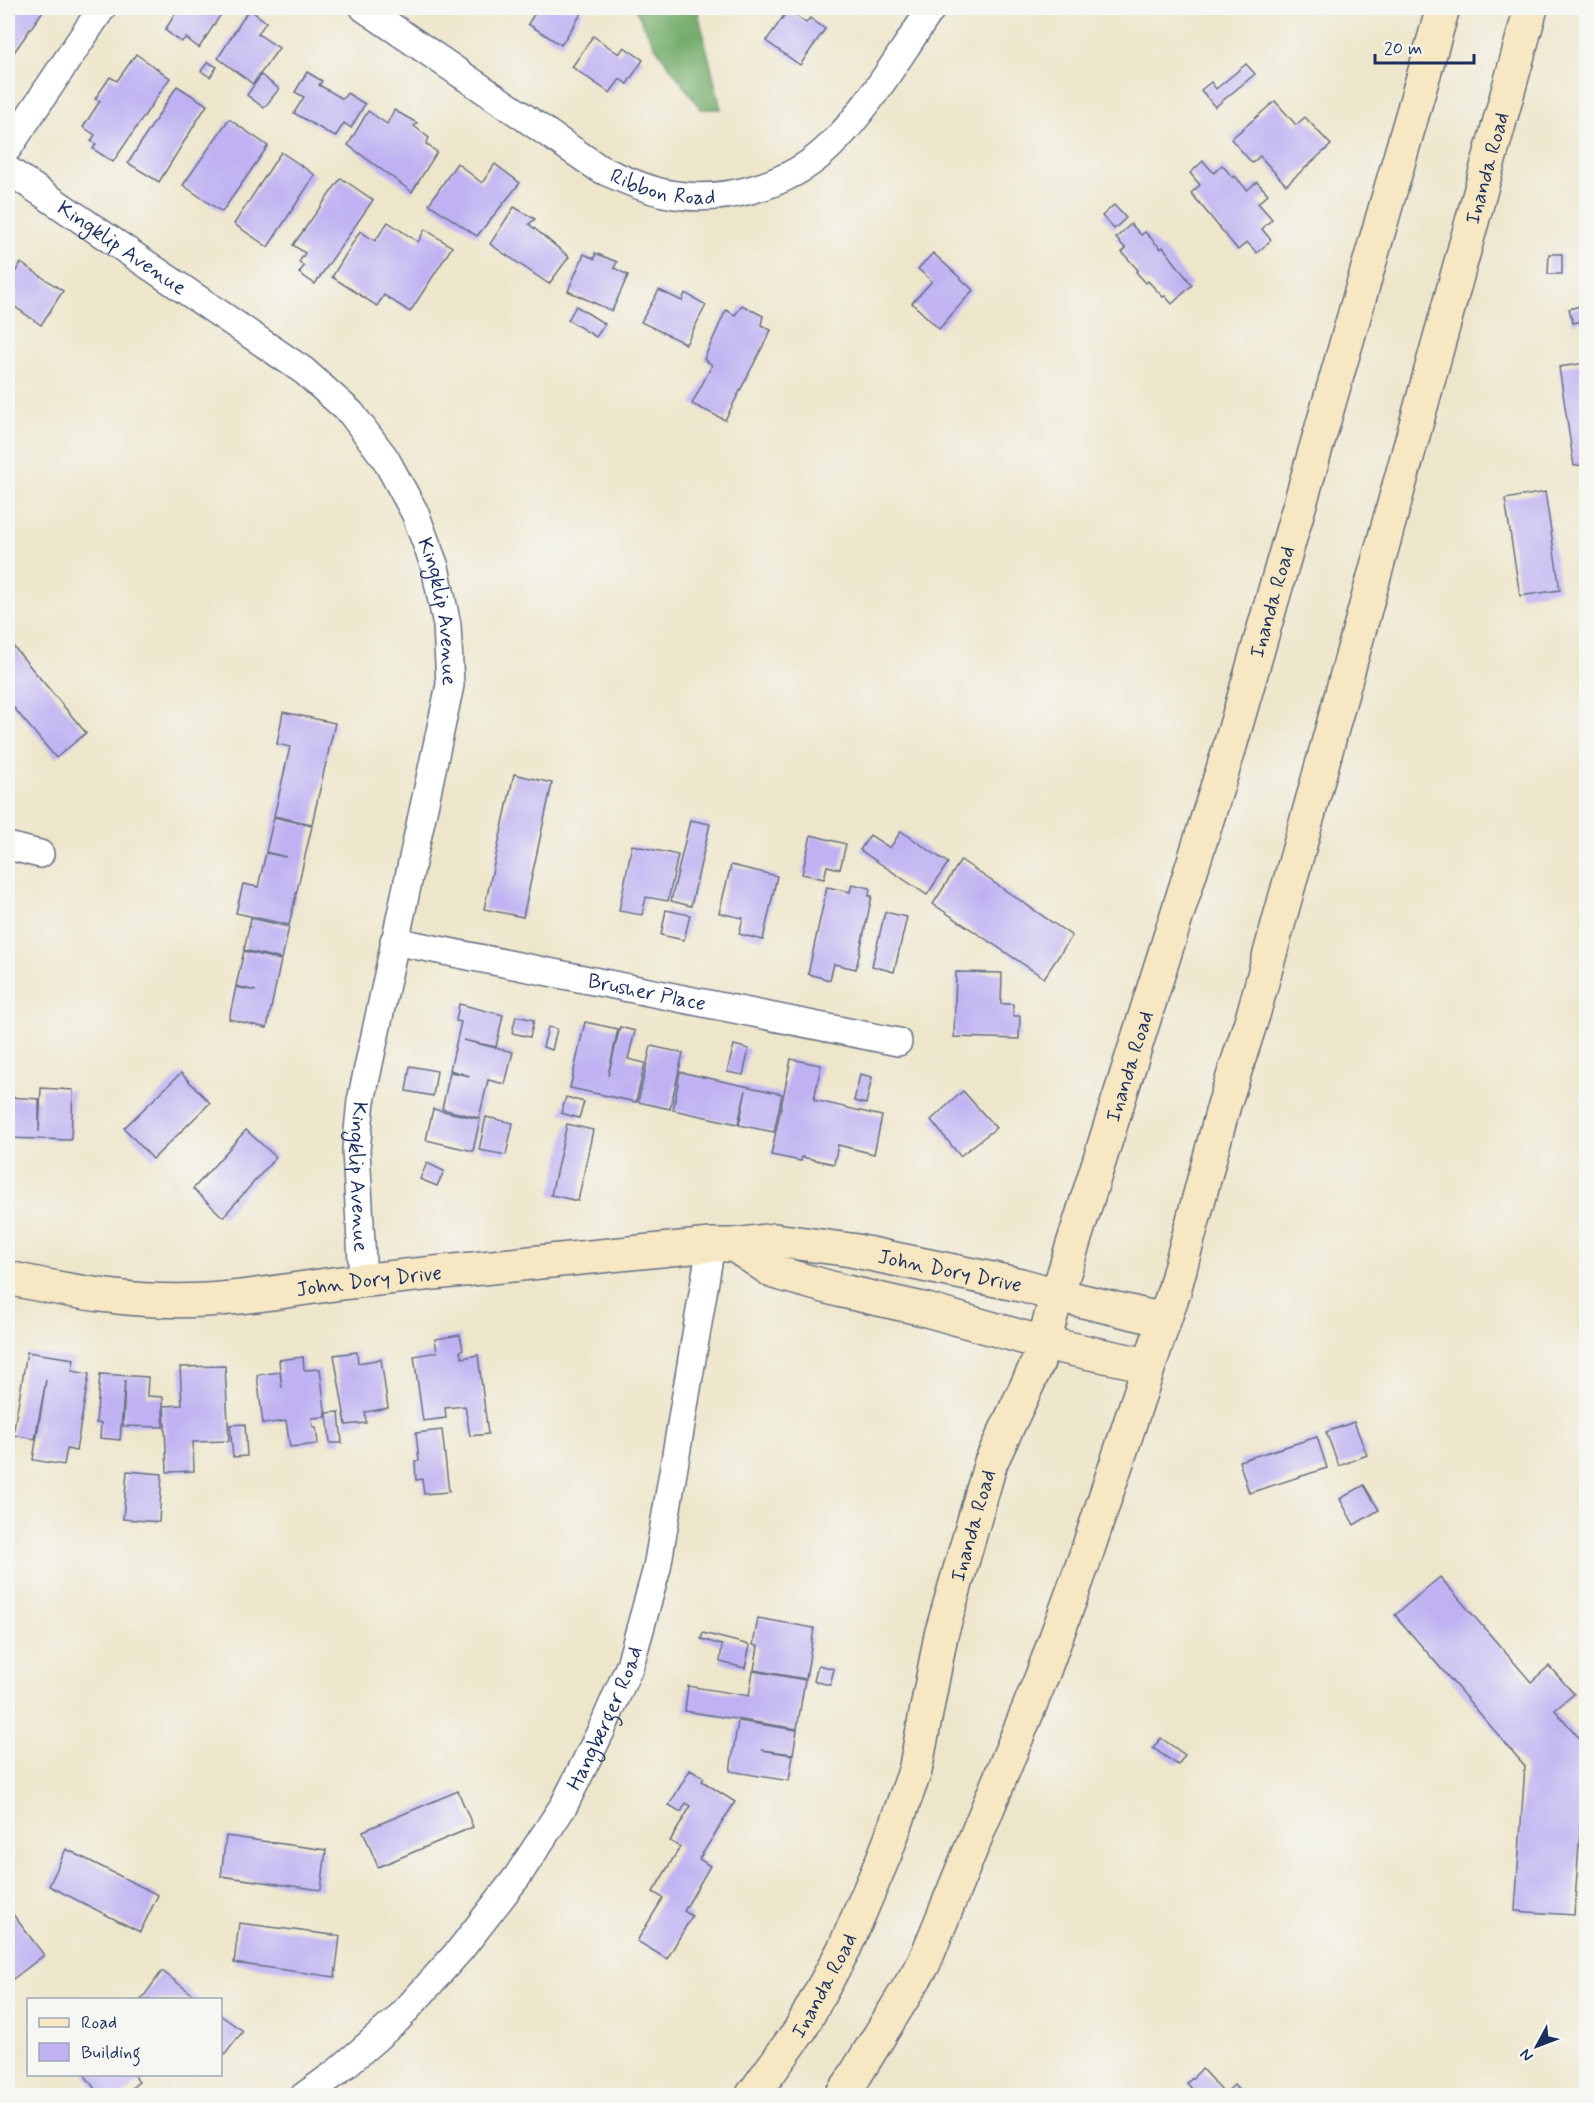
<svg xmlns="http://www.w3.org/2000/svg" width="1594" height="2103" viewBox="0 0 1594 2103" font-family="Mynerve,sans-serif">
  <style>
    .forest { fill: #74ad6c; stroke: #486e65; stroke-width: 1.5 }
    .building { fill: #c0b2f2 }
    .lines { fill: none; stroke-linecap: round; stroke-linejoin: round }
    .street-casing { stroke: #656f84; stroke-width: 30 }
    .secondary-casing { stroke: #656f84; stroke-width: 36 }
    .street { stroke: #fff; stroke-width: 27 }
    .secondary { stroke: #f7e8c3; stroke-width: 33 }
    .labels { text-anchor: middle; stroke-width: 4.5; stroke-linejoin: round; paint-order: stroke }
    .street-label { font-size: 21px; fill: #1b2f5e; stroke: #f6f6f2 }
  </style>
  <rect width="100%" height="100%" fill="#f6f6f2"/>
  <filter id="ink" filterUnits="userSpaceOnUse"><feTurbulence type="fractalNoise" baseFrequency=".0167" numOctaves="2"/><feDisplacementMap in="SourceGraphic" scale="12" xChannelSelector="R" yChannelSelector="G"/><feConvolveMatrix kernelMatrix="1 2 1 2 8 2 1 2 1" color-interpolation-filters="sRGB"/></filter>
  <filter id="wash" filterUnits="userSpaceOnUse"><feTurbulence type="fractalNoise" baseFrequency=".008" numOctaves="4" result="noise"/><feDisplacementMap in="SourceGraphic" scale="24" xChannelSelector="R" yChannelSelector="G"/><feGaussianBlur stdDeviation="1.35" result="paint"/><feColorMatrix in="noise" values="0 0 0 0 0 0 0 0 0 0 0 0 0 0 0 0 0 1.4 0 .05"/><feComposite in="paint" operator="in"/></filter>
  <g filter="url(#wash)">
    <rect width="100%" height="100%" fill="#eee6cb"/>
    <polygon class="forest" points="635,8 697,8 721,109 701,109 654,45"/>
    <g id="blocks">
      <g class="building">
        <polygon points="8,8 45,8 10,58 8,57"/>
        <polygon points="179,8 225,8 199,48 186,38 181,42 165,30"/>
        <polygon points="538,8 578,8 583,11 561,45 528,24"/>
        <polygon points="770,8 786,8 781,15"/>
        <polygon points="249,9 266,22 258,34 279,48 253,84 218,58"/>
        <polygon points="788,10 806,23 810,18 825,29 800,65 766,41"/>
        <polygon points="593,36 619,54 624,47 643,60 627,84 620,79 610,93 572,67"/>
        <polygon points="136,54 170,78 113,162 93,149 96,144 91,141 95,135 83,127 100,101 95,99 110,77 117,81"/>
        <polygon points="208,62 217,67 210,77 201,71"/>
        <polygon points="1246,64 1255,74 1215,107 1201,90 1211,82 1216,89"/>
        <polygon points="307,72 322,81 319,85 343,99 347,93 365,104 351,128 344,123 335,137 294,113 304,97 295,92"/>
        <polygon points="261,75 279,89 264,108 247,95"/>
        <polygon points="177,86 207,105 159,182 128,163"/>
        <polygon points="1275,101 1296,125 1305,117 1331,145 1286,185 1260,156 1252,163 1231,139"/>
        <polygon points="394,110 417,123 414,126 429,138 426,144 437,152 412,192 348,145 368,111 387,124"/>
        <polygon points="229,119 268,146 222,212 183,185"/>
        <polygon points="281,152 315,175 268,247 234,224"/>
        <polygon points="1203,161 1214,173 1222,165 1233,178 1235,176 1247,190 1257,182 1268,194 1258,203 1272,219 1262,229 1271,240 1257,253 1247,242 1238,250 1191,193 1200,185 1190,173"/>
        <polygon points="457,163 482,183 495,164 520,183 477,236 429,204"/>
        <polygon points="341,178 373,200 315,284 299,273 304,266 299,262 305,253 293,245"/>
        <polygon points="1114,205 1126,218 1114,229 1102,216"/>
        <polygon points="514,207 535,219 529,224 569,257 549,284 490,244"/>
        <polygon points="388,222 418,242 425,229 452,247 410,312 384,295 377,306 332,277 360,231 375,241"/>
        <polygon points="1131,224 1141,235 1145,232 1161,249 1163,247 1192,285 1172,304 1165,296 1163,297 1148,281 1146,283 1136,272 1138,270 1122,252 1126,249 1116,238"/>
        <polygon points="595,253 617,262 614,268 628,275 612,311 568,291 584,254 595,259"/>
        <polygon points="933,253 973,290 939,329 912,303 932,281 918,269"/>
        <polygon points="1549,254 1562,254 1562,274 1548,274"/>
        <polygon points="21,263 63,291 41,325 8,302 8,283"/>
        <polygon points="659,290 682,301 685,293 706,305 686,344 641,322"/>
        <polygon points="742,305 763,316 761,325 771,330 725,420 692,404 712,365 704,359 726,310 735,315"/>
        <polygon points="1583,305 1586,320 1573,323 1569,309"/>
        <polygon points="576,306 605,324 596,337 568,320"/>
        <polygon points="1586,363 1586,464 1574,466 1559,367"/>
        <polygon points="1545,492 1560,590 1520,596 1505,499"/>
        <polygon points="8,640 86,733 56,758 8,701"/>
        <polygon points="283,712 335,723 312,824 274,816 290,747 277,744"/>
        <polygon points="514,774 552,783 523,917 484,909"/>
        <polygon points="274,817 312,826 289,925 236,913 243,884 258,887 266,853 286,857 266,852"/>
        <polygon points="690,820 710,824 691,906 671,901"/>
        <polygon points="901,831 948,863 927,895 860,850 870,835 890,848"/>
        <polygon points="811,835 846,844 840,869 827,866 824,879 802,874"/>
        <polygon points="632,845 678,855 668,901 646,897 642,915 619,911"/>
        <polygon points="961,860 1072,936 1044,978 933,904"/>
        <polygon points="731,865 777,876 763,940 739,934 743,918 719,913"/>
        <polygon points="852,884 870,888 869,896 872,896 856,969 834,964 830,980 808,974 827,887 850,892"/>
        <polygon points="666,910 690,915 684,940 661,935"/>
        <polygon points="885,912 907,917 894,972 872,966"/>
        <polygon points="251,918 289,927 282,959 244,950"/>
        <polygon points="244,951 281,960 267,1028 229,1019 236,987 256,991 236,986"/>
        <polygon points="956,972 1002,973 1001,1004 1013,1004 1013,1016 1020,1016 1019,1039 954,1037"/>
        <polygon points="459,1004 503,1015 496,1047 463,1040 513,1052 505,1084 488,1080 479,1118 442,1109 450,1072 470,1076 450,1070 461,1022 456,1021"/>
        <polygon points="516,1016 534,1020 530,1037 512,1033"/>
        <polygon points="585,1022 618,1029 608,1076 620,1027 635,1031 628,1059 645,1063 636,1102 570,1088"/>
        <polygon points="548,1027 557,1029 552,1050 543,1047"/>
        <polygon points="734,1045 749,1049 743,1075 727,1072"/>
        <polygon points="651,1046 683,1053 670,1109 638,1102"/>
        <polygon points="791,1059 821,1065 814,1100 882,1116 874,1154 838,1145 834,1164 802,1157 801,1161 771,1155"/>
        <polygon points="410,1066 437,1071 433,1096 406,1091"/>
        <polygon points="680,1072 782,1094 774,1132 739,1125 746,1090 738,1124 673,1110"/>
        <polygon points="181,1073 210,1103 153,1159 124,1128"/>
        <polygon points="860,1074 872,1077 866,1104 854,1101"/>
        <polygon points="41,1088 73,1090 71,1140 8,1138 8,1097 39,1099 39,1132"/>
        <polygon points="963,1091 996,1128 960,1156 931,1120"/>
        <polygon points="566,1097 584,1102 579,1118 561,1113"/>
        <polygon points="433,1109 480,1119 473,1151 426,1140"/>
        <polygon points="486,1117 513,1123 506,1155 479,1150"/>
        <polygon points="567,1124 593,1130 578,1201 551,1195"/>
        <polygon points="246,1130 276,1157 223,1217 193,1189"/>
        <polygon points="427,1163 444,1171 437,1186 420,1179"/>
        <polygon points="460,1335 463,1349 460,1352 462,1358 478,1355 488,1434 470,1436 465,1406 445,1408 446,1418 423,1421 414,1356 437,1352 435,1339"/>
        <polygon points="27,1352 74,1359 72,1371 89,1374 76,1451 67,1449 64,1465 33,1460 46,1380 35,1439 13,1435"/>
        <polygon points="357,1352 358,1363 381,1359 388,1408 365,1412 366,1423 346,1425 334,1355"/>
        <polygon points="303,1357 304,1370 320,1369 326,1417 312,1418 313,1427 316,1427 318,1444 290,1447 286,1421 263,1424 257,1375 280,1372 282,1388 279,1360"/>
        <polygon points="225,1366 229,1441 193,1442 194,1471 167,1472 164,1406 182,1405 180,1367"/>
        <polygon points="100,1374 148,1377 147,1396 163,1397 163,1427 123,1426 125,1380 120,1440 100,1438 101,1423 96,1423"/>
        <polygon points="339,1412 342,1443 330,1443 327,1413"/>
        <polygon points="1354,1422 1367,1455 1339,1466 1326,1432"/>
        <polygon points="245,1424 247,1456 233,1457 230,1425"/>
        <polygon points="442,1430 449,1492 424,1494 422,1479 416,1480 415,1461 419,1461 416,1433"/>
        <polygon points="1317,1437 1327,1468 1249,1493 1239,1461"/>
        <polygon points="127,1471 162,1474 159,1522 123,1519"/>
        <polygon points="1364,1485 1379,1510 1354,1525 1340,1499"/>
        <polygon points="1440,1577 1531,1682 1549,1666 1574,1694 1555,1710 1586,1746 1574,1915 1515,1911 1525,1766 1395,1615"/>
        <polygon points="758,1618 814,1628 806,1679 754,1670 758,1646 753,1645"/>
        <polygon points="703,1633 750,1645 745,1668 720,1662 722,1645 701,1639"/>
        <polygon points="818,1665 834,1669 830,1685 814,1681"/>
        <polygon points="753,1671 805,1680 797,1729 685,1711 688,1686 749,1696"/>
        <polygon points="738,1721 797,1730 793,1754 761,1750 793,1755 789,1781 730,1771"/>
        <polygon points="1161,1738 1185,1755 1178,1765 1153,1748"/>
        <polygon points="690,1770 704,1778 702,1781 735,1802 699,1859 710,1866 684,1911 692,1916 667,1959 637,1941 663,1898 653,1892 680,1847 670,1841 691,1806 686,1803 681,1812 669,1805"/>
        <polygon points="458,1791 473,1827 378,1867 363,1831"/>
        <polygon points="226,1836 326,1850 321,1890 221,1876"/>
        <polygon points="66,1849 158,1895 140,1932 49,1886"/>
        <polygon points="8,1908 44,1955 13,1979 8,1972"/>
        <polygon points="239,1923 340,1936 335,1977 234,1963"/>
        <polygon points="162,1971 200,2000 141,2000"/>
        <polygon points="220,2015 243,2031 220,2061"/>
        <polygon points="1202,2069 1223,2092 1219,2096 1198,2096 1187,2083"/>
        <polygon points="84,2074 133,2074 139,2082 121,2096 100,2096"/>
        <polygon points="1234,2085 1244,2096 1222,2096"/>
      </g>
    </g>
  </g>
  <g filter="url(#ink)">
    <use href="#blocks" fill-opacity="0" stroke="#656f84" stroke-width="1.5"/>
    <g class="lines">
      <defs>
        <g id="street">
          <path id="s1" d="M364 8 600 169C621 178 641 188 664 193 720 205 788 187 829 147 867 111 901 52 932 8"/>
          <polyline points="8,148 102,8"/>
          <path id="s2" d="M8 170 304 371 351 413 385 458 415 513 435 567 447 625 450 685 361 1101 356 1150 363 1280"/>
          <polyline points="8,846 40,854"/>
          <path id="s3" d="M394 941 898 1042"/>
          <path id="s4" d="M304 2096 336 2073 398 2019 460 1950 517 1877 564 1805 601 1731 630 1665 657 1568 711 1245"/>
        </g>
        <g id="secondary">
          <polyline points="734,1245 774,1272 842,1291 923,1309 1043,1343 1148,1365"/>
          <path id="s5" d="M8 1278C73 1292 138 1304 205 1300 263 1297 319 1284 377 1279 488 1267 600 1256 711 1245H734L775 1240 851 1250 1021 1285 1057 1295 1164 1320"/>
          <path id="s6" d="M752 2096 800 2030 845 1947 885 1854 915 1771 941 1635 991 1462 1038 1362 1057 1295 1228 753 1443 8"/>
          <path id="s7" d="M841 2096 851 2082 924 1963 1042 1676 1084 1561 1174 1291 1224 1105 1253 1015 1531 8"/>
        </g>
      </defs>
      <use href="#street" class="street-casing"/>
      <use href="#secondary" class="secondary-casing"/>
      <use href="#street" class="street"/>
      <use href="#secondary" class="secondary"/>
    </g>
  </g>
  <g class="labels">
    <g class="street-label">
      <text dy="7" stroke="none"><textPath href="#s7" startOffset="2040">Inanda Road</textPath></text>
      <text dy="7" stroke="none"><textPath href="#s1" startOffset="352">Ribbon Road</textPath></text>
      <text dy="7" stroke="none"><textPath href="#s2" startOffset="138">Kingklip Avenue</textPath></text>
      <text dy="7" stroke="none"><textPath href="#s6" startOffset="1590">Inanda Road</textPath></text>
      <text dy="7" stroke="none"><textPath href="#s2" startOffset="642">Kingklip Avenue</textPath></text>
      <text dy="7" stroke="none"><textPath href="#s3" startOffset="258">Brusher Place</textPath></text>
      <text dy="7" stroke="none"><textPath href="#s6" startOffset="1104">Inanda Road</textPath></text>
      <text dy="7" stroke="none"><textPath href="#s2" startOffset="1218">Kingklip Avenue</textPath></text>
      <text dy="7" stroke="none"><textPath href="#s5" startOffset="950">John Dory Drive</textPath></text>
      <text dy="7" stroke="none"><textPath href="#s5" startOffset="364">John Dory Drive</textPath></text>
      <text dy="7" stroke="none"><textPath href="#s6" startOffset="618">Inanda Road</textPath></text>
      <text dy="7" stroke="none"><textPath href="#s4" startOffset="489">Hangberger Road</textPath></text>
      <text dy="7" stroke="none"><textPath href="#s6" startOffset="132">Inanda Road</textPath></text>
    </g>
  </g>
  <rect width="1594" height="2103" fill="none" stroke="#f6f6f2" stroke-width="30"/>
  <rect x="27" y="1998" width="195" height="78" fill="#f6f6f2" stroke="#9ea6b7" stroke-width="1.5"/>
  <rect x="39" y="2018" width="30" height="9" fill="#f7e8c3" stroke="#9ea6b7" stroke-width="1.5"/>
  <text x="81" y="2028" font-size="18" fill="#1b2f5e">Road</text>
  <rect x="39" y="2043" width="30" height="18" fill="#c0b2f2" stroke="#9ea6b7" stroke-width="1.5"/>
  <text x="81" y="2058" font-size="18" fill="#1b2f5e">Building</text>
  <g transform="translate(1537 2046) rotate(229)" stroke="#f6f6f2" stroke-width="4.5" paint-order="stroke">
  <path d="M0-4.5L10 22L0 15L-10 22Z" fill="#1b2f5e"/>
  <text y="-9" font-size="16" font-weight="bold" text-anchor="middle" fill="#1b2f5e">N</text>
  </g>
  <path d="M1375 54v9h99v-9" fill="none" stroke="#1b2f5e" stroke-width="3"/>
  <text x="1384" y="54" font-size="18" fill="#1b2f5e" stroke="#f6f6f2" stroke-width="4.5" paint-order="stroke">20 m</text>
</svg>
